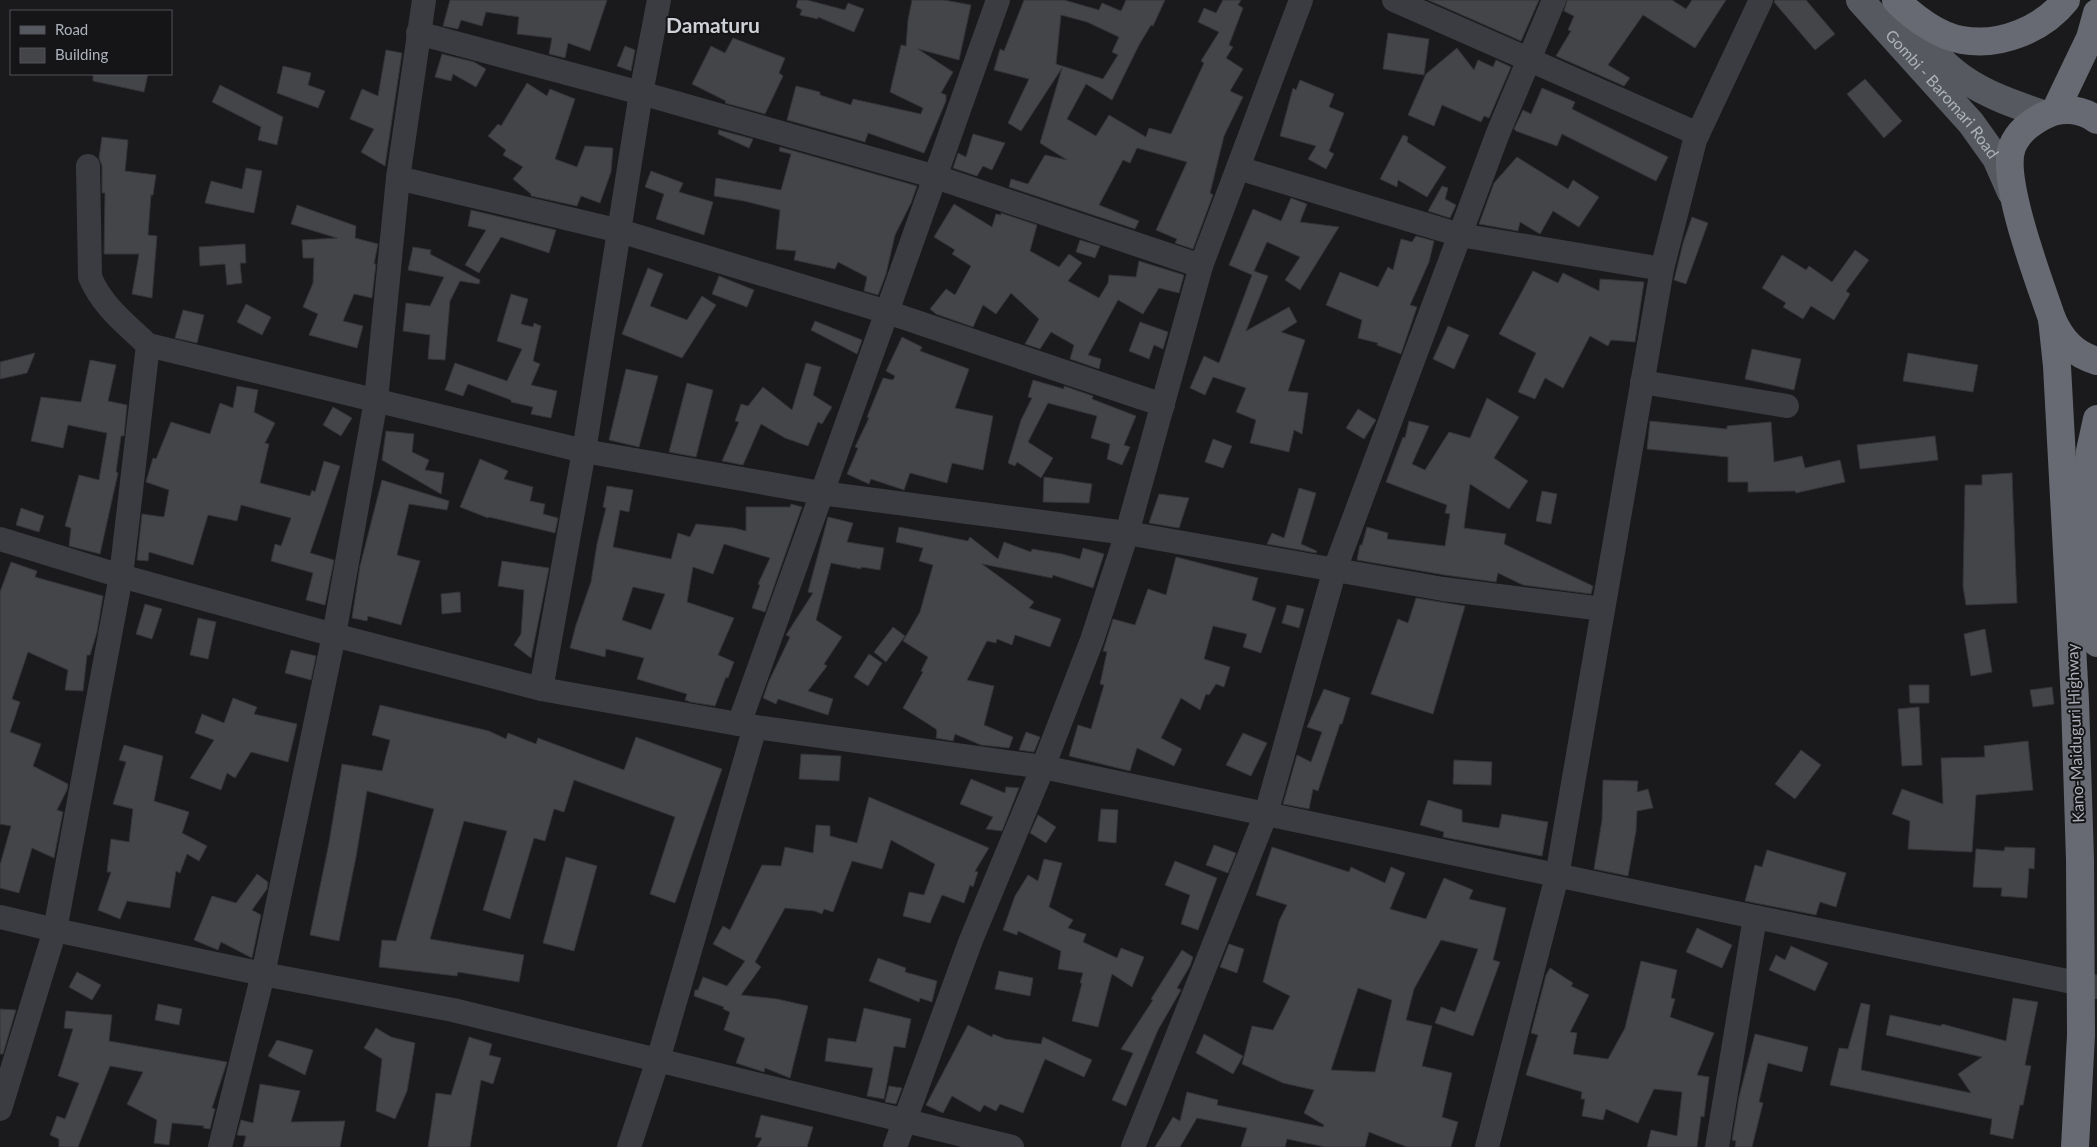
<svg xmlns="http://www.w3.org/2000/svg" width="2097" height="1147" viewBox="0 0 2097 1147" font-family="Lato,sans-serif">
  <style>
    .building { fill: #444549; stroke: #343438; fill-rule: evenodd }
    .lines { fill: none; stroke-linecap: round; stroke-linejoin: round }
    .minor { stroke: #3b3c41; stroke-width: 24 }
    .major { stroke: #575960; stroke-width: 28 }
    .highway { stroke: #676a72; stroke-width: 28 }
    .labels { text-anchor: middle; stroke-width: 4; stroke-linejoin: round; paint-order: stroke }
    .street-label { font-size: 16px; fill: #adb1bb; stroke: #151517 }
    .district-label { font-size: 21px; font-weight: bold; fill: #ced0d7; stroke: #151517 }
  </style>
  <rect width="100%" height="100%" fill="#1a1a1c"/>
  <g class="building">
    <polygon points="450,0 607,0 590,51 568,43 565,58 549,54 552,38 517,34 519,17 486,12 482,26 461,20 458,29 443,26"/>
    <polygon points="798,0 807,0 845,10 848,3 864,9 854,32 818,17 818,19 800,15 802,10 796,7"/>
    <polygon points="912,0 944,0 971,5 959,60 918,49 953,72 941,93 946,95 946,101 924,153 868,133 865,142 787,120 796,86 820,92 820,95 851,105 853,99 921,114 923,108 890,92 901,45 906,46 908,20"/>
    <path d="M1024 0H1064L1099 10 1102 3 1121 11 1126 0H1165L1153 26 1151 25 1139 45 1112 100 1086 84 1067 119 1096 136 1109 115 1146 137 1149 128 1171 134 1204 63 1201 61 1219 32 1198 22 1204 8 1216 13 1223 0H1241L1238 5 1243 8 1229 45 1233 47 1226 58 1243 69 1230 91 1243 97 1224 136 1210 193 1213 195 1193 249 1175 243 1177 239 1156 230 1187 162 1137 148 1130 163 1123 160 1099 205 1139 221 1135 229 1009 187 1011 179 1028 184 1045 155 1067 160 1040 143 1062 68 1021 131 1008 123 1029 79 994 70 1000 49 1004 51ZM1061 15 1087 22 1119 37 1112 52 1118 55 1103 79 1056 64Z"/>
    <polygon points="1428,0 1539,0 1521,41"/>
    <polygon points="1567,0 1672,0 1686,9 1692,0 1726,0 1695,48 1643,15 1608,65 1630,78 1624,86 1556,56 1571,31 1568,30 1574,16 1564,11"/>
    <polygon points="1775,0 1806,0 1835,34 1815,50 1774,2"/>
    <polygon points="1388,33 1429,39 1424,75 1383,69"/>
    <polygon points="733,38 785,58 779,73 783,76 765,114 725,103 726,101 692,84 711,46 725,53"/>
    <polygon points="625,46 635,50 631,71 617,66"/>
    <polygon points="1457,48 1474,70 1478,60 1493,67 1496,60 1511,67 1489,118 1484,116 1481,122 1442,105 1434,126 1408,115 1426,74"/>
    <polygon points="386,50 402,53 385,166 361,152 374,129 350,119 362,89 378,96"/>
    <polygon points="442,54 474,62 486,69 476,87 453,74 451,81 435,77"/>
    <polygon points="283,66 311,73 308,85 325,91 318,108 277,93"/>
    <polygon points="93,74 148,74 144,92 93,81"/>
    <polygon points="1865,79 1902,121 1884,138 1847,94"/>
    <polygon points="1300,80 1334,94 1329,107 1344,113 1329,151 1334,154 1326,169 1308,159 1316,146 1280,136 1293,88 1296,90"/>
    <polygon points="527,83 547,96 550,89 575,99 555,159 577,167 585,146 613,148 611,172 600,203 581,196 577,206 531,196 531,194 513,179 523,167 503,155 506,150 488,136 498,124 501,126"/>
    <polygon points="220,85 283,117 277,145 258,140 261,127 212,102"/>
    <polygon points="1542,88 1575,102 1572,109 1668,157 1656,181 1562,134 1557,146 1516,131 1514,129 1523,110 1531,114"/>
    <polygon points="719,130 753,139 749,148 718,134"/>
    <polygon points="973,134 1005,143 992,170 983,166 977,176 953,168 958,153 966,157"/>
    <polygon points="1403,135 1408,137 1407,142 1446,167 1427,197 1398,180 1397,187 1380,179"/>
    <polygon points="102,137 128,140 125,171 156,175 153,195 151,195 148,235 157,236 152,298 132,294 139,254 104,254 105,193 102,193 102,166 99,158"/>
    <polygon points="780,147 917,186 911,203 895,235 886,274 878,295 864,291 867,277 838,262 835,269 794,260 796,251 776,249 780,210 744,201 714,196 716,178 781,190 791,154 779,151"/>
    <polygon points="1517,157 1568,189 1573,180 1599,197 1579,227 1553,211 1540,234 1520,222 1518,231 1479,224 1494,183"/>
    <polygon points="246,168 262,171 254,213 205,203 211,181 242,189"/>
    <polygon points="651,171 683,183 679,192 713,202 704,235 656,219 664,194 645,187"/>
    <polygon points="1442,186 1448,188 1445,199 1456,205 1450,218 1428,211"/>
    <polygon points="1291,198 1307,204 1300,222 1339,227 1300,290 1285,280 1300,257 1267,242 1254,271 1268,276 1246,331 1289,307 1297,322 1281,332 1305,340 1288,391 1308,393 1302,434 1294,430 1289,452 1250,443 1256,420 1236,412 1246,388 1213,377 1205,395 1190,388 1204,356 1219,363 1252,275 1229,265 1253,209 1281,221"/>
    <polygon points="954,204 992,227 996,214 1001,215 1001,213 1037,225 1030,251 1059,267 1069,254 1082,263 1068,281 1099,298 1108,283 1109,275 1136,277 1139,261 1184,275 1179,293 1159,288 1143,314 1118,300 1088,355 1101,359 1099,369 1070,359 1074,345 1051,332 1040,349 1025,344 1039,319 1011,293 996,314 983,305 973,327 936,314 930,309 946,289 955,295 971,266 952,254 955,250 934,237"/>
    <polygon points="297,205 356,226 355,238 378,244 374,264 376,264 372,298 354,294 343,321 363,326 357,348 309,335 318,314 303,307 313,283 314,258 303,258 302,240 337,238 291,224"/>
    <polygon points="471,210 556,230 549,253 501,237 479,273 465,265 486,230 468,226"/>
    <polygon points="1692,217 1708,223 1686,284 1674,280 1683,243"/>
    <polygon points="1416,236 1434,241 1429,262 1410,305 1417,307 1401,354 1377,345 1378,343 1358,338 1362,320 1326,305 1340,272 1378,287 1388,267 1393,270 1401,239 1412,242"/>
    <polygon points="1080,240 1100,246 1095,258 1076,252"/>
    <polygon points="245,244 246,263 240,263 242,283 227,285 225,264 200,266 199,247"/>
    <polygon points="413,247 431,250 430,254 480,280 479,284 460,281 450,301 445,360 428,359 430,335 403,331 406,303 430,306 444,277 408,270"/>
    <polygon points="1855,250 1869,260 1846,291 1850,294 1834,320 1811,306 1803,319 1783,307 1786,303 1762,288 1782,255 1806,270 1809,266 1832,282"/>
    <polygon points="648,268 663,274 650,306 687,320 702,296 716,305 682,358 622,334"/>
    <polygon points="1533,271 1558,283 1563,273 1599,291 1600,279 1644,282 1635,342 1611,340 1608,346 1590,336 1563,388 1545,378 1535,399 1518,392 1536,353 1499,334"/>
    <polygon points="719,276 754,290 747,307 712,294"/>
    <polygon points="511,294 528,299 521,324 533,327 534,323 541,326 533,361 540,364 531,385 557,391 551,418 531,414 533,407 511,402 511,400 468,384 463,396 445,390 455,363 507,381 522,349 497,341"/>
    <polygon points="246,304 271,317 262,335 237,322"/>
    <polygon points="183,310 204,315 197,343 175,338"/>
    <polygon points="815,321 862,340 857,354 811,330"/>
    <polygon points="1140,322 1168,332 1163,349 1154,345 1149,359 1129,351"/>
    <polygon points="1448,326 1469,335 1454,369 1433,359"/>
    <polygon points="902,337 922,347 920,351 969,369 955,408 993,416 983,470 952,463 947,483 910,473 904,490 871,479 869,484 847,474 858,448 855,447 869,418 867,417 883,378 893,380 895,376 886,371"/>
    <polygon points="1752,349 1801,359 1794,390 1745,379"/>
    <polygon points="35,353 27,373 0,379 0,362"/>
    <polygon points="1908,353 1978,365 1973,392 1903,381"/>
    <polygon points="90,360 116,365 108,401 127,405 124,436 121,436 116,472 118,473 100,554 69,546 71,528 65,526 79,475 99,480 107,433 68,425 63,448 31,441 41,397 81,402"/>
    <polygon points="806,363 821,367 813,395 832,407 822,424 818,422 808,446 785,438 761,424 743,465 722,461 739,422 735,421 741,404 748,406 763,387 792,410"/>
    <polygon points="626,369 658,376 639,447 609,440"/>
    <polygon points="1033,380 1064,389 1064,386 1093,396 1092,399 1136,416 1124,445 1130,447 1122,465 1107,459 1110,444 1091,438 1097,416 1048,403 1028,442 1053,458 1041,478 1017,462 1015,466 1008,463 1021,420 1032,398 1028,397"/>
    <polygon points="687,383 713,390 696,457 669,452"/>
    <polygon points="237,386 258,390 254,412 275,423 265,443 269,444 260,483 310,496 312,490 315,492 324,461 340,466 310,553 334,560 325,605 306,600 313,573 271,561 275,544 281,546 291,518 241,505 237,521 208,515 193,565 149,552 148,561 137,560 142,514 164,517 169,490 146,482 153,458 156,459 171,422 210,434 220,403 233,408"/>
    <polygon points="1487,398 1519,417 1494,458 1528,481 1509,509 1470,484 1464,528 1506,534 1504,544 1593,586 1591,594 1523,585 1498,573 1496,582 1445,575 1357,560 1360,545 1362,545 1367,527 1388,533 1387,539 1445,546 1450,514 1445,513 1447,505 1386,482 1403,437 1405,438 1409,421 1429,426 1412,464 1425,470 1449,432 1470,438"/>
    <polygon points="333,407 352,418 341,436 323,425"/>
    <polygon points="1358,409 1376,420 1364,439 1346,428"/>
    <polygon points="1650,421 1727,429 1727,426 1771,422 1774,462 1802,456 1805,468 1840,460 1845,482 1796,493 1795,491 1748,492 1748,482 1728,482 1728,457 1647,449"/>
    <polygon points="386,431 414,434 412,452 429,460 425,470 444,473 441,494 382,460"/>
    <polygon points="1935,436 1938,460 1860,469 1857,445"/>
    <polygon points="1213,439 1232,446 1223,468 1205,462"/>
    <polygon points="480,459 508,471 504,479 533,487 530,501 545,504 543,514 558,518 555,533 489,517 488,518 460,507"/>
    <polygon points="2012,473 2017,603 1966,605 1963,586 1965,485 1982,485 1982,475"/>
    <polygon points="1044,477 1092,484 1089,503 1043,502"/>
    <polygon points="382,480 449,501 447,510 409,504 397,555 420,561 401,625 368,616 367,621 352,618 360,566"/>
    <path d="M607 486 633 490 629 512 620 510 613 547 671 559 678 533 690 537 696 524 734 528 746 531V507H790L791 504 802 507 765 612 752 608 760 585 758 584 770 558 724 544 713 574 693 567 687 602 734 618 718 655 734 662 728 678 726 677 715 706 690 702 685 700 687 694 637 679 644 658 606 649 605 657 570 648 576 625 591 582 597 544 606 508 603 507ZM633 587 665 594 651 630 622 620Z"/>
    <polygon points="1299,488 1316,493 1301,544 1317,551 1316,553 1267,544 1272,533 1284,538"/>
    <polygon points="1542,491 1557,494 1551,524 1536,521"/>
    <polygon points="1159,494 1189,498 1179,528 1149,523"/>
    <polygon points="21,508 44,516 39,532 16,525"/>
    <polygon points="828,517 853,523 847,542 884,548 880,570 861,567 861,569 831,563 816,620 842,637 824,664 827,666 808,691 833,699 828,715 778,699 776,704 763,698 769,681 790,637 786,635 813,593 808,592"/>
    <polygon points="899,527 968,541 970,537 998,559 1004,542 1031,552 1032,549 1062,554 1080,559 1083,548 1104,554 1093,588 1053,575 1052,578 982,564 1034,602 1029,608 1061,619 1050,647 1015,635 1012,645 997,639 996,643 987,641 967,680 994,686 984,725 1013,737 1009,748 981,745 955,734 953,741 936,738 937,732 936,729 903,708 923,672 921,671 928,657 903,641 920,612 933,565 919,561 923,548 896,542"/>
    <polygon points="1176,557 1258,578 1252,600 1276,608 1261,653 1243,647 1247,634 1213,626 1204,659 1230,667 1224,687 1216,684 1209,695 1206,694 1200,710 1181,698 1161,738 1182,749 1174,766 1137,748 1130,771 1069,756 1078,725 1091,729 1104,685 1100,684 1107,652 1103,651 1113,619 1135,625 1148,589 1166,595"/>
    <polygon points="502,561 549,568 531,658 514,645 521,634 524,590 498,586"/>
    <polygon points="11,562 37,571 35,577 103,596 97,632 90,655 87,655 83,691 65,690 68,670 28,652 12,699 20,702 10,732 41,744 33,766 68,784 67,790 57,810 63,812 54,858 32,848 19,893 0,888 0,865 11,826 0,824 0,592"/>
    <polygon points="460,592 461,612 442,614 441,594"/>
    <polygon points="1416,598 1465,606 1433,714 1371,694 1398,619 1408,623"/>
    <polygon points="145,604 162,609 152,639 136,634"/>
    <polygon points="1287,605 1304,609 1299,628 1282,623"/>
    <polygon points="198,618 216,622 208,659 190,655"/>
    <polygon points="893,627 905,636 886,662 874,652"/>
    <polygon points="1985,629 1992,672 1971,676 1964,634"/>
    <polygon points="291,650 316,656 311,680 285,673"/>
    <polygon points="869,654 882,663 868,686 854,677"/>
    <polygon points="1909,685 1929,685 1929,703 1910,703"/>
    <polygon points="2052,687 2054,704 2033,707 2030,690"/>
    <polygon points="1324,689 1350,698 1342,724 1340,724 1318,791 1313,789 1309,809 1283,804 1297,755 1311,762 1322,732 1307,727"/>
    <polygon points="233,698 257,707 254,714 297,724 288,762 251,752 235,778 227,773 221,790 190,778 214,740 195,733 202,714 224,723"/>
    <polygon points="380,705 489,731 506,739 508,733 536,744 538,738 624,770 636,737 722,769 675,903 650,894 675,817 574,780 564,812 554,809 545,841 534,838 510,919 483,910 507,831 464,821 430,939 524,955 519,982 458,972 457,976 379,967 382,940 396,941 434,809 367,791 356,857 339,941 310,935 329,843 342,764 382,771 390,740 372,735"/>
    <polygon points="1919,707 1922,765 1902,766 1898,709"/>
    <polygon points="1026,732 1040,737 1034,752 1019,750"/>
    <polygon points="1243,733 1267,743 1251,776 1226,765"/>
    <polygon points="2028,741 2033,790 1976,795 1972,852 1908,849 1910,821 1892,814 1902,789 1943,804 1941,758 1985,757 1984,746"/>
    <polygon points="124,745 163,756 154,801 189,812 182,833 207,846 199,861 187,854 180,873 176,871 170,908 127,901 120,919 98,910 111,872 107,872 111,839 129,842 133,809 113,804 126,762 119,760"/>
    <polygon points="1801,750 1821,765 1795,799 1775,784"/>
    <polygon points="801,754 841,756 839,781 799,779"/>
    <polygon points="1454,760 1492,762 1491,785 1453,784"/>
    <polygon points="971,779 1005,793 1006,787 1019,788 1002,831 986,829 993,817 960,804"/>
    <polygon points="1603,780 1638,781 1637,792 1648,789 1653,808 1637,811 1636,831 1628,876 1594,869 1602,820"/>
    <polygon points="869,797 989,848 975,871 978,872 973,887 970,885 964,903 942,895 930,923 903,916 909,892 924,895 935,864 891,840 882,869 852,861 833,912 824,909 822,914 815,911 785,908 755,962 761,967 741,995 777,999 808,1006 790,1078 765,1068 764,1072 736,1063 745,1038 724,1030 730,1012 723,1009 724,1007 694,996 695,990 698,990 703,977 727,986 745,961 713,944 723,926 730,930 762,865 781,866 785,847 813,853 816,825 830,826 830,836 857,843"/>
    <polygon points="1428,800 1462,810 1462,822 1499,828 1502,814 1548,822 1542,856 1443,837 1444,832 1420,825"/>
    <polygon points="1101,809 1118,810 1116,843 1098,841"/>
    <polygon points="1038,815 1056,827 1046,843 1030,833"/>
    <polygon points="1214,845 1236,853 1228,873 1206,865"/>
    <path d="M1272 847 1349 872 1351 867 1385 883 1391 867 1405 873 1390 909 1426 919 1444 878 1473 890 1469 899 1506 908 1493 960 1500 962 1473 1036 1435 1023 1441 1007 1455 1012 1478 949 1441 940 1414 989 1406 1020 1432 1026 1422 1066 1452 1073 1442 1117 1458 1122 1451 1147H1407L1369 1132 1365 1147H1325L1287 1139 1285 1147H1241L1247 1128 1197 1118 1180 1147H1155L1173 1117 1180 1121 1187 1092 1218 1100 1217 1105 1323 1127 1324 1125 1304 1113 1314 1090 1283 1083 1242 1064 1252 1026 1273 1030 1290 996 1263 982 1279 921 1287 905 1256 895ZM1358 988 1392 1000 1375 1072 1331 1070Z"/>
    <polygon points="2005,847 2035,848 2034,869 2029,868 2027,898 2001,896 2002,888 1973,887 1976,849 2004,851"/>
    <polygon points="1767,850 1846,873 1836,907 1820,902 1816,915 1745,901 1755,865 1762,867"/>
    <polygon points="566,857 597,866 574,951 543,943"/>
    <polygon points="1044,859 1062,863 1049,907 1073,920 1068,928 1086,934 1083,942 1117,958 1121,948 1144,957 1132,987 1112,974 1098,1027 1072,1021 1082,983 1080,983 1083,973 1058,969 1061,951 1018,931 1017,935 1003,930 1015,896 1028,875 1038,881"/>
    <polygon points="1175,861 1217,878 1198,930 1181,924 1190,895 1165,885"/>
    <polygon points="257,874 268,882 267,889 252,910 261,915 252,958 221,942 218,950 194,940 212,896 236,903"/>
    <polygon points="1697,928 1732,945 1722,968 1686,952"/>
    <polygon points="1229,944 1244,949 1237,973 1220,967"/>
    <polygon points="1791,946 1828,963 1815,991 1769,970 1776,955 1785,960"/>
    <polygon points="1182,950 1193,957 1190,966 1177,988 1181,990 1158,1030 1126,1106 1112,1100 1133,1053 1121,1049 1153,1000 1151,999"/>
    <polygon points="878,958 906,968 905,972 937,981 932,1002 920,998 919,1002 869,981"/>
    <polygon points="1641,961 1677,970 1671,998 1675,999 1670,1017 1714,1033 1697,1075 1709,1077 1704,1117 1701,1116 1697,1147 1647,1147 1651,1130 1677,1136 1682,1092 1654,1089 1638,1123 1606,1109 1603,1120 1582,1116 1585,1099 1581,1099 1582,1092 1526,1075 1538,1035 1531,1033 1546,975 1550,968 1573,983 1571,986 1589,995 1570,1032 1577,1033 1573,1054 1608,1059 1625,1028"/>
    <polygon points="999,971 1033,978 1030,996 995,989"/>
    <polygon points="77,972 101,985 92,1000 69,987"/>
    <polygon points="2013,998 2038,1002 2025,1065 2031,1066 2023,1105 2020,1105 2013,1139 1990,1134 1992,1119 1830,1085 1839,1048 1848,1049 1861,1003 1870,1005 1861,1070 1971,1093 1958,1074 1982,1057 1886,1035 1890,1015 1941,1026 1942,1024 2006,1041"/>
    <polygon points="158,1004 182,1009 179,1025 155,1020"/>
    <polygon points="864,1008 911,1019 905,1048 894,1046 884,1099 867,1096 873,1068 825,1061 828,1038 856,1042"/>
    <polygon points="0,1009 16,1010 3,1054 0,1054"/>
    <polygon points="66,1011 112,1015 109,1041 227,1062 212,1108 215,1109 210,1129 203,1128 204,1126 172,1123 169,1145 154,1143 157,1120 127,1104 143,1072 110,1066 78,1147 59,1147 59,1139 50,1135 57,1116 65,1119 79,1083 58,1076 73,1029 64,1028"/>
    <polygon points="968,1025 992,1037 993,1034 1005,1039 1041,1044 1043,1037 1092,1060 1084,1077 1045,1059 1023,1113 1000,1104 996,1111 984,1105 980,1112 952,1096 943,1113 926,1105"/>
    <polygon points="376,1028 391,1037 415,1043 407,1091 395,1119 376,1111 382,1059 364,1048"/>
    <polygon points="1204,1034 1243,1056 1233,1074 1196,1053"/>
    <polygon points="1755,1034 1808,1047 1802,1072 1768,1063 1759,1102 1763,1103 1752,1147 1735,1147 1736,1141 1732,1140 1739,1097"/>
    <polygon points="469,1037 492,1044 489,1055 501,1058 493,1084 481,1080 470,1147 428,1147 436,1093 451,1095"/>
    <polygon points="277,1040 313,1050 305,1075 268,1056"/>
    <polygon points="260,1084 300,1091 291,1122 345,1121 340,1147 243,1147 246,1136 237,1135 241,1120 253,1123"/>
    <polygon points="889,1086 902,1088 896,1104 885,1102"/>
    <polygon points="761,1115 813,1127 807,1147 757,1147 762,1138 755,1137"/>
  </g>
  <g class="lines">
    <g class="minor">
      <polyline points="1394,0 1698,134"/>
      <polyline points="418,33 641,93 936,177 1201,266"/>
      <path d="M88 166 90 277C102 306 126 324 148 345L584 451 821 493 1127 533 1443 589 1603 609"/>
      <polyline points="1238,168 1460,235 1662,269"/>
      <polyline points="398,178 620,231 887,312 1163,405"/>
      <polyline points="1642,382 1787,406"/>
      <polyline points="0,539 121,576 334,635 541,689 755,727 1043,767 1755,917 2097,987"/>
      <polyline points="541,689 584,451 641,93 659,0"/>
      <path d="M739 724C825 482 913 242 998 0"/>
      <polyline points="0,917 55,930 263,974 453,1010 1012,1147"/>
      <polyline points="0,1109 55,930 121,576 148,345"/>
      <polyline points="220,1147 263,974 334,635 376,400 398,178 424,0"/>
      <polyline points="629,1147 658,1060 755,727"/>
      <polyline points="895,1147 971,940 1043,767 1092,640 1127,533 1201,266 1301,0"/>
      <polyline points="1133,1147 1266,814 1335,569 1498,133 1554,0"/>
      <polyline points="1487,1147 1557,876 1662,269 1695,140 1761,0"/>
      <polyline points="1717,1147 1755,917"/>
    </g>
    <g class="major">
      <path id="s1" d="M1860 0 1971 123 1996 158 2011 192"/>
      <path d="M1900 10C1919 33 1936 60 1961 77 1986 95 2016 105 2046 115"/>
    </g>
    <g class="highway">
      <path d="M1896 0C1913 17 1938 36 1962 40 2000 47 2043 29 2066 0"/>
      <polyline points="2055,111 2090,38 2097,13"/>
      <path d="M2097 120C2081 108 2060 107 2043 116 2029 124 2018 132 2012 147 2000 180 2040 283 2052 319 2062 341 2074 354 2097 361"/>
      <polyline points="2052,319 2057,366 2075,701 2080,860 2081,1035 2075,1147"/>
      <polyline points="2097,419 2090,451 2089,474 2097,643"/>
    </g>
  </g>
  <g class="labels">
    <g class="street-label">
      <text dy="6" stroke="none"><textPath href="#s1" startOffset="125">Gombi - Baromari Road</textPath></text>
      <text transform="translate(2075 733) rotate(-92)" y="6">Kano-Maiduguri Highway</text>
    </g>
    <g class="district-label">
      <text x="713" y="33">Damaturu</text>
    </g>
  </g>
  <rect x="10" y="10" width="162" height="65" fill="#151517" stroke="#525359"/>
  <rect x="20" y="26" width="25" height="8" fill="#575960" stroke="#525359"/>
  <text x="55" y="35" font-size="15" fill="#adb1bb">Road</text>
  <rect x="20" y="48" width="25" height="15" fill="#444549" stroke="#525359"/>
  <text x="55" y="60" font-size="15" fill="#adb1bb">Building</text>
</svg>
